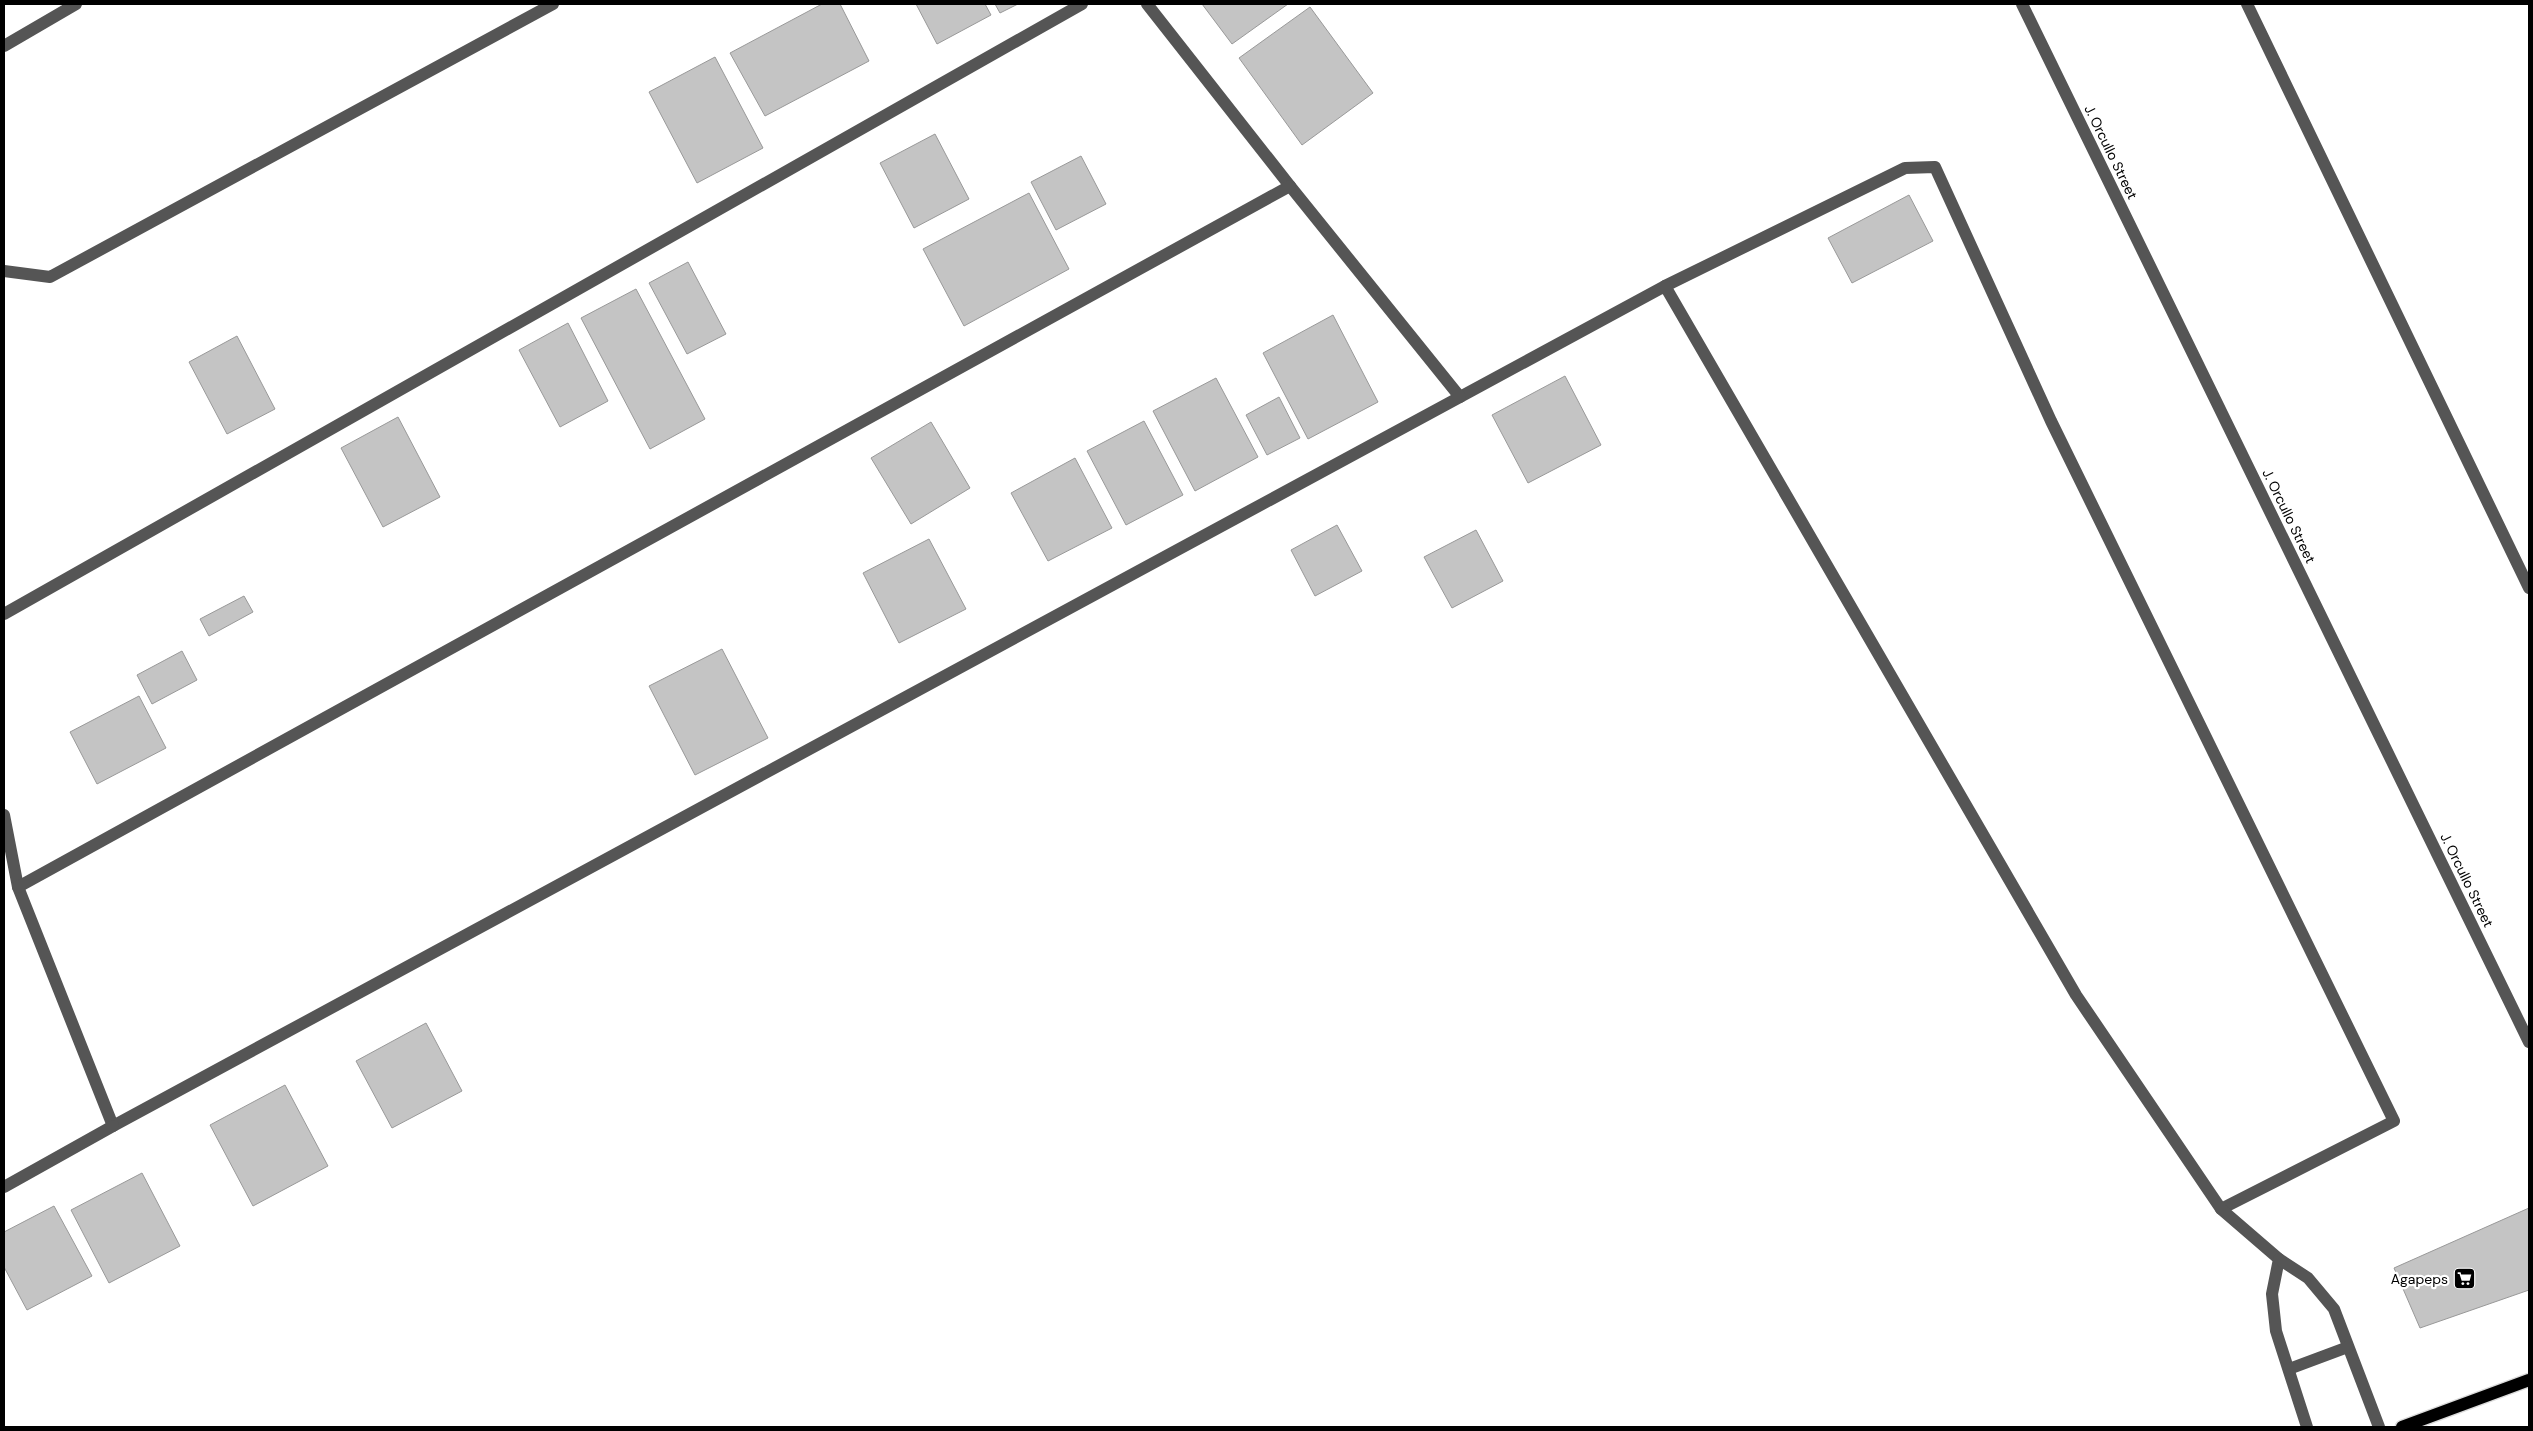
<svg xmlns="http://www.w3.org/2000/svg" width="2533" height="1431" viewBox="0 0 2533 1431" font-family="'DM Sans',sans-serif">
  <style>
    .building { fill: #c4c4c4; stroke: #999 }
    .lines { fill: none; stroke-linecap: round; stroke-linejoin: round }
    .major-casing { stroke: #dbdbdb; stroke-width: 15 }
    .minor { stroke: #555; stroke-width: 12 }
    .major { stroke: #000; stroke-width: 12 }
    .labels { text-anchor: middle; stroke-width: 4.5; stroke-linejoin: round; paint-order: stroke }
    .street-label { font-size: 14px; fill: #000; stroke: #fff }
    .poi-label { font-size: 14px; fill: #000; stroke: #fff; text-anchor: end }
  </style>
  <rect width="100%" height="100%" fill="#fff"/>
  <g class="building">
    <polygon points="822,4 840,4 869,61 765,116 730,53"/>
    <polygon points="916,4 985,4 991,15 937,44"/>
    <polygon points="995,4 1018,4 1000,13"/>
    <polygon points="1202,4 1288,4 1232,44"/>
    <polygon points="1310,7 1373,93 1302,145 1239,58"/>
    <polygon points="715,57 763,148 697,183 649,92"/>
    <polygon points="935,134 969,199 914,228 880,163"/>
    <polygon points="1081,156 1106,204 1056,230 1031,182"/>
    <polygon points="1029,193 1069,269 964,326 923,249"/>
    <polygon points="1909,195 1933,241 1852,283 1828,238"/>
    <polygon points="688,262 726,334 687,354 649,283"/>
    <polygon points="636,289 705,419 650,449 581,318"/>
    <polygon points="1333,315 1378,402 1308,439 1263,353"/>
    <polygon points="568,323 608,401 560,427 519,350"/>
    <polygon points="237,336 275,409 227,434 189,362"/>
    <polygon points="1565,376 1601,445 1528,483 1492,415"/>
    <polygon points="1216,378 1258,457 1195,491 1153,411"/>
    <polygon points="1279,397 1300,438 1267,455 1246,415"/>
    <polygon points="398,417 440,497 383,527 341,448"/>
    <polygon points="1144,421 1183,495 1126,525 1087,451"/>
    <polygon points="931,422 970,488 911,524 871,458"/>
    <polygon points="1075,458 1112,528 1048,561 1011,493"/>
    <polygon points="1337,525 1362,571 1315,596 1291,550"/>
    <polygon points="1476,530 1503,581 1452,608 1424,557"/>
    <polygon points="929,539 966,609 899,643 863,573"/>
    <polygon points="244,596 253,612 209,636 200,619"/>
    <polygon points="722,649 768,738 695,775 649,686"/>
    <polygon points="182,651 197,680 152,704 137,675"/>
    <polygon points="139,696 166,748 97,784 70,732"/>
    <polygon points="426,1023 462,1091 392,1128 356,1061"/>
    <polygon points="285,1085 328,1166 253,1206 210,1125"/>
    <polygon points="142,1173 180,1246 109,1283 71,1210"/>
    <polygon points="54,1206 92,1276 27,1310 4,1267 4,1232"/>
    <polygon points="2529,1208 2529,1290 2420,1328 2394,1268"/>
  </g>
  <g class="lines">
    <defs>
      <polyline id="major" points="2402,1427 2529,1380"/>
    </defs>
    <use href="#major" class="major-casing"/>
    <g class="minor">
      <polyline points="2022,4 2529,1042"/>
      <polyline points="2247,4 2529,588"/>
      <polyline points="4,46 76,4"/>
      <polyline points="4,271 50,277 553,4"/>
      <polyline points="1665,286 1905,168 1935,167 2051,421 2394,1121 2221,1209"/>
      <polyline points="1460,397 1665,286 2076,995 2221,1209 2279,1259 2272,1294 2276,1331 2307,1427"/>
      <polyline points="4,614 1082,4"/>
      <polyline points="4,815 18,887 113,1126 1460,397 1290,186 1147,4"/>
      <polyline points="18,887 1290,186"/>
      <polyline points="4,1187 113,1126"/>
      <polyline points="2279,1259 2308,1278 2334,1309 2379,1427"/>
      <polyline points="2289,1369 2348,1347"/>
    </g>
    <use href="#major" class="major"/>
  </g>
  <defs>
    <symbol id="supermarket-square" viewBox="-11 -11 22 22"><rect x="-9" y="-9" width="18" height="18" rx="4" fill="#000" stroke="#fff"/><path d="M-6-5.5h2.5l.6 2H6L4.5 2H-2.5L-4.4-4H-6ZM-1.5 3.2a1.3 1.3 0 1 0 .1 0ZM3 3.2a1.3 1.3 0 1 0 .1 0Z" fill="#fff"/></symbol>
  </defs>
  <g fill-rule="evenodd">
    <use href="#supermarket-square" x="2452" y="1266" width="25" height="25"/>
  </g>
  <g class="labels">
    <g class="street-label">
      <text transform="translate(2111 152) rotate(64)" y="5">J. Orcullo Street</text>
      <text transform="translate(2289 516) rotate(64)" y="5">J. Orcullo Street</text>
      <text transform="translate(2467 880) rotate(64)" y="5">J. Orcullo Street</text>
    </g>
    <g class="poi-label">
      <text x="2448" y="1284">Agapeps</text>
    </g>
  </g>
  <rect width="2533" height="1431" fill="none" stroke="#000000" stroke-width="10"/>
</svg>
